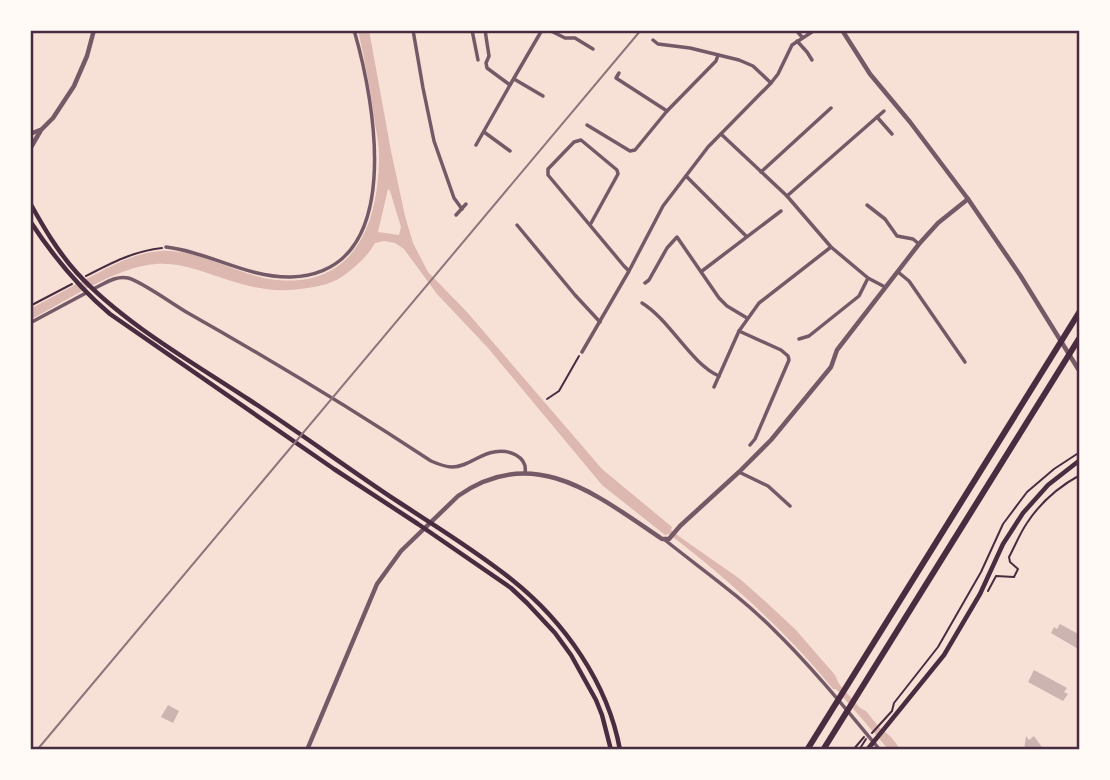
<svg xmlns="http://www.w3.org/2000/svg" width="1110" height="780" viewBox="0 0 1110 780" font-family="'Archivo Narrow',sans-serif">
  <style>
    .water { fill: #dcb8b0; fill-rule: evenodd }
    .building { fill: #ccb4b1 }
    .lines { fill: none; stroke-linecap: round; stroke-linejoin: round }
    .path { stroke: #4a2c40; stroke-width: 2 }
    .minor { stroke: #755966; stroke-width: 3.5 }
    .tertiary { stroke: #755966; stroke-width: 4.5 }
    .secondary { stroke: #4a2c40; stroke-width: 4.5 }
    .motorway { stroke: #4a2c40; stroke-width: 6 }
    .rail { stroke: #8f747c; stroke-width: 2 }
    .neatline { fill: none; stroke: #4a2c40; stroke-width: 2.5 }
  </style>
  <rect width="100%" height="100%" fill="#f7e1d7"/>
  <path class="water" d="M358 30H369L391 151 405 216 413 243 428 272 467 312 602 469 672 527 671 530 680 537 740 579 767 603 796 630 835 675 839 684 860 708 866 711 878 726 891 737 901 750H889L836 689H833C787 632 727 578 669 534L665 535 602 485 488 348 437 294 404 249 395 243 384 241 375 243C368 256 357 265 346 274 334 283 322 286 307 288 277 293 257 289 228 280 204 272 181 262 156 264 118 266 64 302 30 320V309C49 299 67 289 86 279 110 267 133 253 160 251 201 248 238 277 278 280 356 287 379 221 379 155 379 145 377 134 375 124 371 92 365 61 358 30ZM388 189 390 191 401 227 399 235 378 232Z"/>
  <g class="building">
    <polygon points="1060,624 1080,635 1080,650 1051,633 1054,627 1057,629"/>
    <polygon points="1034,670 1067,688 1064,692 1068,694 1063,701 1028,682"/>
    <polygon points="168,705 179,711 173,723 161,717"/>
    <polygon points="1026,736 1029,740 1034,736 1044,750 1024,750"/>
  </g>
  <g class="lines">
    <g class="path">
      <path d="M86 276C111 263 134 251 162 248"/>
      <polyline points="30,306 72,284"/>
      <polyline points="547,399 559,391 579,356"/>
      <path d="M988 591 996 576 1014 577 1018 569 1010 562 1009 557C1015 546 1020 533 1027 523 1040 503 1060 486 1080 475"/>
      <polyline points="872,733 892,711 894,703 938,647 981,572 1003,524 1027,492 1054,469 1080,452"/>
      <polyline points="853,750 864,737"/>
      <polyline points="859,750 866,739"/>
    </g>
    <g class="minor">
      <polyline points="413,30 423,88 434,141 454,198 462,209"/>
      <polyline points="472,30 478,60"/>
      <polyline points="485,30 489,56 486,63 487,68 510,85 542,30"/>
      <polyline points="549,30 565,38 575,38 593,49"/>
      <polyline points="796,30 802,37"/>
      <polyline points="653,40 658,44 690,48 739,60 753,66 771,83"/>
      <polyline points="797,41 807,52 812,60"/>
      <polyline points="619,73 616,78 667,111"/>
      <polyline points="514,79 543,96"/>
      <polyline points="877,117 892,134"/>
      <polyline points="587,125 630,151 635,150 667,111 716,61 718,55"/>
      <polyline points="484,132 510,151"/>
      <polyline points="721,134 787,196 831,247 868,278 885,287"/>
      <polyline points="476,145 510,85"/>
      <polyline points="761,172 831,108"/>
      <polyline points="686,176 746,236"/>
      <polyline points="787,196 884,111"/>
      <polyline points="867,205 885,219 897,236 913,239 919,244"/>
      <polyline points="456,215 466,204"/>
      <polyline points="517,225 575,295 600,322"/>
      <polyline points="590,225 618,174 617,170 581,140 574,142 548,169 548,175 624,266 628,270"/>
      <path d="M166 247C209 252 247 278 291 277 407 273 375 102 354 30"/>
      <polyline points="702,271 781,211"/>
      <polyline points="898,272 909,281 965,362"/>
      <polyline points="645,283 649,280 667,248 677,237 719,298 727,306 747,318"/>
      <path d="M93 289C104 284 116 275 128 278 141 281 174 305 188 313 271 360 352 409 431 461 438 464 445 467 452 467 468 467 479 454 494 452 508 449 528 456 525 473"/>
      <path d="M642 303C670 320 691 364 719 376"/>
      <polyline points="30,323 86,293"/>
      <polyline points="739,331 781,350 788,356 789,360 755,439 750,445"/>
      <polyline points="799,339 809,336 859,296 868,278"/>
      <polyline points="582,352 629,271 663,206 708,147 771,83 778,74 792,45 815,30"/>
      <polyline points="714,387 739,331 759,303 831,247"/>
      <polyline points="739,472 768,486 790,506"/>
      <path d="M665 540C701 569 740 596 773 629 812 667 846 709 880 750"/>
    </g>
    <g class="tertiary">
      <polyline points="842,30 870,74 910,122 968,199 1020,275 1080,372"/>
      <polyline points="30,134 40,130"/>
      <polyline points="30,149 41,130 53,118 74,86 87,56 94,30"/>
      <path d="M307 750 377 584 401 551 458 496C534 442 598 496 662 539H669L680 526 739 472 771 440 831 367 837 350 919 244 938 223 968 199"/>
    </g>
    <g class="secondary">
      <path d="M30 203C44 228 58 252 77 273 123 323 192 362 248 399 299 432 347 468 397 501 435 526 475 550 511 579 564 621 608 683 620 750"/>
      <path d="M30 221C53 256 78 287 110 314L334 469 418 524 511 588 527 603 555 633 571 655 596 700 602 715 611 750"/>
      <polyline points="867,750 944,655 980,594 1003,544 1023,513 1048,485 1080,460"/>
    </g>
    <g class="motorway">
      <polyline points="807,750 1080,311"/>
      <polyline points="823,750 1080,337"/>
    </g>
    <polyline class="rail" points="37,750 641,30"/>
  </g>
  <rect width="1110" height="780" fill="none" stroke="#fffaf5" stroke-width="63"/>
  <rect x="32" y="32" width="1046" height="716" class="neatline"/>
</svg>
